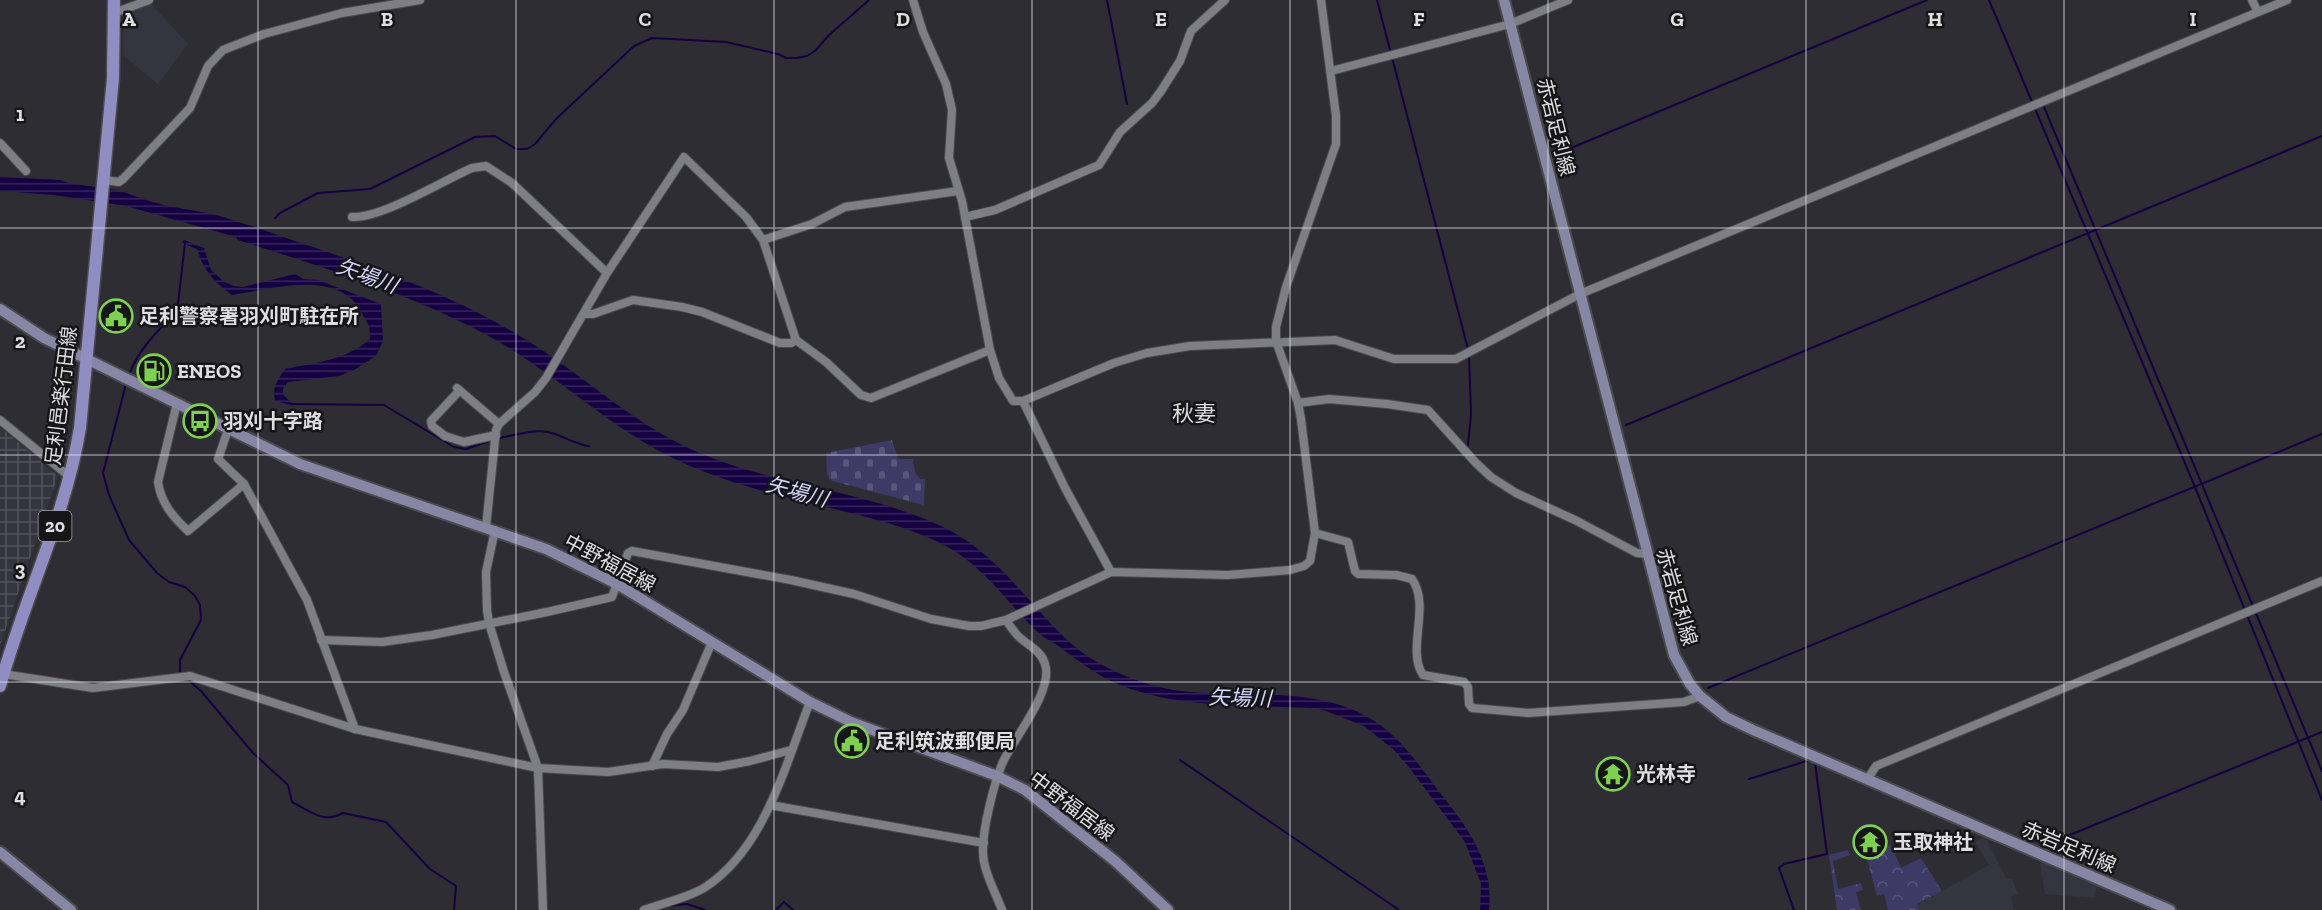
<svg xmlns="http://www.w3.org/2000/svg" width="2322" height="910" viewBox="0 0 2322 910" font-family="'Zilla Slab','Noto Sans JP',serif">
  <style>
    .built { fill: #353540 }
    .industrial { fill: url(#industrial-grid) }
    .forest { fill: url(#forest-crowns) }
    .cemetery { fill: url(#cemetery-stones) }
    .water { fill: url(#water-rules) }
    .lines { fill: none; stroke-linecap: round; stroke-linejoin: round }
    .stream { stroke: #150142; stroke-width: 2 }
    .street-casing { stroke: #4a4a4f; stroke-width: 10 }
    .secondary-casing { stroke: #4a4a4f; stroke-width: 14 }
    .primary-casing { stroke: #4a4a4f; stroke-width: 15 }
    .street { stroke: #7e7e85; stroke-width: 8 }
    .secondary { stroke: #8786a4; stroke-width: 10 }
    .primary { stroke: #918dc3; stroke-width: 12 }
    .grid { fill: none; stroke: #dedee2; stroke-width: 1.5; stroke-opacity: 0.55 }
    .labels { text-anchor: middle; stroke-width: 5; stroke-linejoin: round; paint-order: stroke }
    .shield { fill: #161618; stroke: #a2a2a5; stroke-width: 1.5 }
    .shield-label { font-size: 18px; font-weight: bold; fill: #dedee2 }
    .street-label { font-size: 20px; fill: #dedee2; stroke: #161618 }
    .poi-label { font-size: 20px; font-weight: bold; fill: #dedee2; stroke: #161618; text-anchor: start }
    .water-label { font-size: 21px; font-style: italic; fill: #d5d4fd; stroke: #161618 }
    .quarter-label { font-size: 22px; fill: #dedee2; stroke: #161618 }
    .grid-label { font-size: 20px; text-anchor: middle; font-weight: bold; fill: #dedee2; stroke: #161618; stroke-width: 5; stroke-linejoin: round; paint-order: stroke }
  </style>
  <defs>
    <pattern id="industrial-grid" width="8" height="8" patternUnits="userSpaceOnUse" patternTransform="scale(1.5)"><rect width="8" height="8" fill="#353540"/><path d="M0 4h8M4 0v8" fill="none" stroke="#52525b"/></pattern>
    <pattern id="forest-crowns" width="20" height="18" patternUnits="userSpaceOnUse" patternTransform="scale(1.5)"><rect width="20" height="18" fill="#3e3a66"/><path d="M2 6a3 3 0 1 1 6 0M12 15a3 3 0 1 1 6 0" fill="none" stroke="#59567c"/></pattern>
    <pattern id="cemetery-stones" width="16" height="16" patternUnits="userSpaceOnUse" patternTransform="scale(1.5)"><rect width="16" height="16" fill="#3e3a66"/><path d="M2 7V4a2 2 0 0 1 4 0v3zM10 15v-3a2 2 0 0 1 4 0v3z" fill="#59567c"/></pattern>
    <pattern id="water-rules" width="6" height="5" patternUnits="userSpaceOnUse" patternTransform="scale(1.5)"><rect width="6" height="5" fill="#150142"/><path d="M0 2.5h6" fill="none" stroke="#37265d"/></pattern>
  </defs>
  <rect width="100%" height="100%" fill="#2d2d33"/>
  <g class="built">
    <polygon points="151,4 188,44 158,84 123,55 123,20 126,13"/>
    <polygon points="1985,837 2006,878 2012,879 2018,894 2011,897 2014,910 1919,910 1917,905 1989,865 1975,842"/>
    <polygon points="2039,858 2097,883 2095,898 2045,894"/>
  </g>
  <polygon class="industrial" points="0,427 58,476 0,646"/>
  <g class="forest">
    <polygon points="1891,845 1901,868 1921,858 1942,891 1917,904 1919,910 1888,910 1884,894 1877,896 1865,852"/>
    <polygon points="1848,850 1850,855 1833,861 1838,889 1861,883 1863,890 1856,892 1861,910 1837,910 1829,855"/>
  </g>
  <path class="cemetery" d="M892 440 898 459H913C914 468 914 473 920 479H925L924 505 832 481 827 475 826 453Z"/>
  <g class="water">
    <path d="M0 177 60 180C74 186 98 186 115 190 129 193 142 199 156 203 174 208 193 210 212 214 246 223 279 236 313 247 358 263 404 278 447 298 483 314 519 334 551 356 599 390 643 428 697 452 776 486 865 490 943 527 996 552 1026 601 1067 640 1095 666 1136 683 1173 690 1245 701 1329 680 1389 732 1411 751 1429 779 1447 802 1472 833 1494 869 1489 910H1480L1481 884 1465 842 1408 766 1393 749 1364 726 1326 711 1312 708C1245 704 1174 710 1111 681 1093 672 1077 660 1061 648 1055 643 1047 640 1041 635 1007 604 987 568 944 545 906 525 861 516 819 505 772 494 725 482 681 462 615 432 563 380 501 343 420 296 327 269 238 240L236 237 126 206 54 195 0 191Z"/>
    <path d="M184 240 204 248 211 270 224 282 234 286 243 287 295 274 303 279 318 280 381 304 383 341 376 356 354 370 339 376 288 382 283 389V394L294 406 275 401C272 387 277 381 285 369 314 363 347 360 370 339 371 328 367 322 362 313 339 268 272 289 232 295 215 283 203 270 197 249L182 243Z"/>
  </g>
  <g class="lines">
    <g class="stream">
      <polyline points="1107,0 1127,104"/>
      <polyline points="1377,0 1468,349"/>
      <polyline points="1989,0 2195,487 2322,800"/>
      <polyline points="2044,107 2322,771"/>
      <polyline points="1559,153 1927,0"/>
      <polyline points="275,218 280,213 318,193 370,189 475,137 495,136 516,149 527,149 535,144 556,119 634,46 652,38 726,42 778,54 786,58 797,58 807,56 816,50 829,35 869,0"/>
      <path d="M129 375C138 350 157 331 177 312L185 243"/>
      <polyline points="126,384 103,473 109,495 129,540 157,573 169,582 185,587 195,596 200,605 201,620 180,660 180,673 183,675"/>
      <polyline points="291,404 384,405 454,447 466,449 490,441"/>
      <polyline points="1626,425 2322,136"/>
      <path d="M500 438C515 435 533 429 548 432 562 435 574 444 589 446"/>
      <polyline points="1468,445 1471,414 1469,355"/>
      <path d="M187 679 201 691 253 753 288 785 292 802C310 811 323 824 343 813L386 822 430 869 456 886 454 910"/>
      <polyline points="1708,688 2322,434"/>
      <polyline points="1180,760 1399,910"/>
      <polyline points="1749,779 1810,760 1815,763 1827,854 1784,864 1779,868 1794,910"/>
      <polyline points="2050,843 2322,732"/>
      <polyline points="667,906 687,904 705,910"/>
      <polyline points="776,910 784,902 793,910"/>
    </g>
    <defs>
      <g id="street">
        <polyline points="913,0 923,32 946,84 952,110 949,158 962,201 990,350 999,378 1013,401 1023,401 1114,363 1147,353 1190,346 1335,340 1394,359 1456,359 1580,294 2287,0"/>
        <polyline points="2252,0 2258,12"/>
        <polyline points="114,13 149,0"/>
        <polyline points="1331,71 1510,24 1568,0"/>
        <polyline points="0,143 26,171"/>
        <polyline points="104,180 119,182 123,179 190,108 208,66 223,50 264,34 342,13 420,0"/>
        <path d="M352 217C383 218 442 181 472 168L486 166 512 183 607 273"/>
        <polyline points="965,217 995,210 1099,165 1120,132 1152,103 1161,91 1180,61 1191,31 1225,0"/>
        <polyline points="763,240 812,224 845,207 958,191"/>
        <polyline points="585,314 593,314 633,300 682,307 702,312 780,343 791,343 796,340"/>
        <polyline points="457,388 499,424"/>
        <polyline points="459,391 431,421 432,426 445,436 464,442 496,435"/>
        <polyline points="1023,401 1065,488 1111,572"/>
        <path d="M177 403 158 482C161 503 173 517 188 531L244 484"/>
        <polyline points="1298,403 1329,399 1387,404 1428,410 1476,463 1491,477 1516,493 1575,520 1637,553 1646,554"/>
        <polyline points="0,420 70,477"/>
        <polyline points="228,430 218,459 244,484 307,600 355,729"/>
        <polyline points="486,527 496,430 499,424 535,392 546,378 607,273 684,157 746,217 763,240 796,340 826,362 861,395 871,398 990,350"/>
        <polyline points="495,530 486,572 487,610 489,623 504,672 538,768 543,910"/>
        <path d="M1315 533 1348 542 1355 571 1358 574 1396 575 1412 579C1431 606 1406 650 1423 675L1464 682 1468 687 1469 704 1472 708 1528 713 1684 702 1700 696"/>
        <polyline points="321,640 382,642 432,635 547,612 612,597 628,553 632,551 791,580 854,594 931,619 969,626 981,626 1006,620 1111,572 1228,575 1290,570 1304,566 1310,561 1315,533 1301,419 1298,403 1276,341 1276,327 1286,287 1336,144 1336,116 1321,0"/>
        <polyline points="3,674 93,688 190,676 355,729 538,768 608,772 663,764 718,767 750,761 791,750"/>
        <polyline points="652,766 667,734 683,710 712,642"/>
        <polyline points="1867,780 1876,766 2322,581"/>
        <polyline points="770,805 984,843"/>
        <path d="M644 910C663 903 687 898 704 888 765 849 785 765 810 702"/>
        <path d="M1002 910C995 891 982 869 983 849 983 827 994 784 1002 764 1013 739 1054 691 1045 664 1041 650 1027 645 1017 635 1013 630 1009 625 1006 620"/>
      </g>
      <g id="secondary">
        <polyline points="1504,0 1674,655 1690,684 1700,696 1726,717 1753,730 2170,910"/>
        <polyline points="0,309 44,338 300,464 546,549 617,584 810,702 851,722 997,776 1025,790 1115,861 1168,910"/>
        <polyline points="0,852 71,910"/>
      </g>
      <path id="primary" d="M0 686C24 599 65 518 80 428L113 78 114 0"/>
    </defs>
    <use href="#street" class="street-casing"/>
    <use href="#secondary" class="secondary-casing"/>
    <use href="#primary" class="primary-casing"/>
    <use href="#street" class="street"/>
    <use href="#secondary" class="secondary"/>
    <use href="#primary" class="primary"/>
  </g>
  <path class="grid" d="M258 0V910M516 0V910M774 0V910M1032 0V910M1290 0V910M1548 0V910M1806 0V910M2064 0V910M0 228H2322M0 455H2322M0 682H2322"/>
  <defs>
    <symbol id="civic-ring" viewBox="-11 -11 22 22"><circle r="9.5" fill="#161618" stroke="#7fd052" stroke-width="1.5"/><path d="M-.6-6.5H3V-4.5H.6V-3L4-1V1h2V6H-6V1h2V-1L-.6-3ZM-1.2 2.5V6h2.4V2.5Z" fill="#7fd052"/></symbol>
    <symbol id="fuel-ring" viewBox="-11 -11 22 22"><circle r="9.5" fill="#161618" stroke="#7fd052" stroke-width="1.5"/><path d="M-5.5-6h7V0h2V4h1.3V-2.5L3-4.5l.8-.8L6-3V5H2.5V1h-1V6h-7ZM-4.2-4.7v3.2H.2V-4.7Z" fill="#7fd052"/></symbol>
    <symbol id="bus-ring" viewBox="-11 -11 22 22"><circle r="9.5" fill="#161618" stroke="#7fd052" stroke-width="1.5"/><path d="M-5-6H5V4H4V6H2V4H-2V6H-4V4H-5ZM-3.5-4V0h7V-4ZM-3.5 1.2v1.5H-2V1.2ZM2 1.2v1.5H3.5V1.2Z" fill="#7fd052"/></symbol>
    <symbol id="temple-ring" viewBox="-11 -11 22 22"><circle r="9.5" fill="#161618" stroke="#7fd052" stroke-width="1.5"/><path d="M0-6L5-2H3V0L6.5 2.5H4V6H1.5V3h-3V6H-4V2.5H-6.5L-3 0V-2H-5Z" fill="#7fd052"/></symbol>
  </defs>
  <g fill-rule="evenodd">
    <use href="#civic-ring" x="97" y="297" width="38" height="38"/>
    <use href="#fuel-ring" x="135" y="352" width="38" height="38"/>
    <use href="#bus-ring" x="181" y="402" width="38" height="38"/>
    <use href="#civic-ring" x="833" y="722" width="38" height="38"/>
    <use href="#temple-ring" x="1594" y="755" width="38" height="38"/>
    <use href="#temple-ring" x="1851" y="823" width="38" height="38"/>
  </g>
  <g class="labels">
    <rect class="shield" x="38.5" y="511" width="33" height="30" rx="4.5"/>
    <g class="shield-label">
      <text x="55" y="532">20</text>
    </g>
    <g class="street-label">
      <text transform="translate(1556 127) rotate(76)" y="7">赤岩足利線</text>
      <text transform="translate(61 396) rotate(-83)" y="7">足利邑楽行田線</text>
      <text transform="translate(610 563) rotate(28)" y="7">中野福居線</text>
      <text transform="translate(1677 597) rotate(74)" y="7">赤岩足利線</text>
      <text transform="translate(1072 806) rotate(37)" y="7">中野福居線</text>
      <text transform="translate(2069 847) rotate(23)" y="7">赤岩足利線</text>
    </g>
    <g class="poi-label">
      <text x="139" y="323">足利警察署羽刈町駐在所</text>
      <text x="177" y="378">ENEOS</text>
      <text x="223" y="428">羽刈十字路</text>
      <text x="875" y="748">足利筑波郵便局</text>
      <text x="1636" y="781">光林寺</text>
      <text x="1893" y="849">玉取神社</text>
    </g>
    <g class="water-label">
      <text transform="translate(367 276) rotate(20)" y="7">矢場川</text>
      <text transform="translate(797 492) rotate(15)" y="7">矢場川</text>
      <text transform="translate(1240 698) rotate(2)" y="7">矢場川</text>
    </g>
    <g class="quarter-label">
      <text x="1194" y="421">秋妻</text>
    </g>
  </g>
  <g class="grid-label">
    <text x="129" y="26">A</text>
    <text x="387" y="26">B</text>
    <text x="645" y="26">C</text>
    <text x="903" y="26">D</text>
    <text x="1161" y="26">E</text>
    <text x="1419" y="26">F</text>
    <text x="1677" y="26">G</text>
    <text x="1935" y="26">H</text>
    <text x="2193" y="26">I</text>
    <text x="20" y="121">1</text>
    <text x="20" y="348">2</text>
    <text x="20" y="576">3</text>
    <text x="20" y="803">4</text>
  </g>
</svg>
